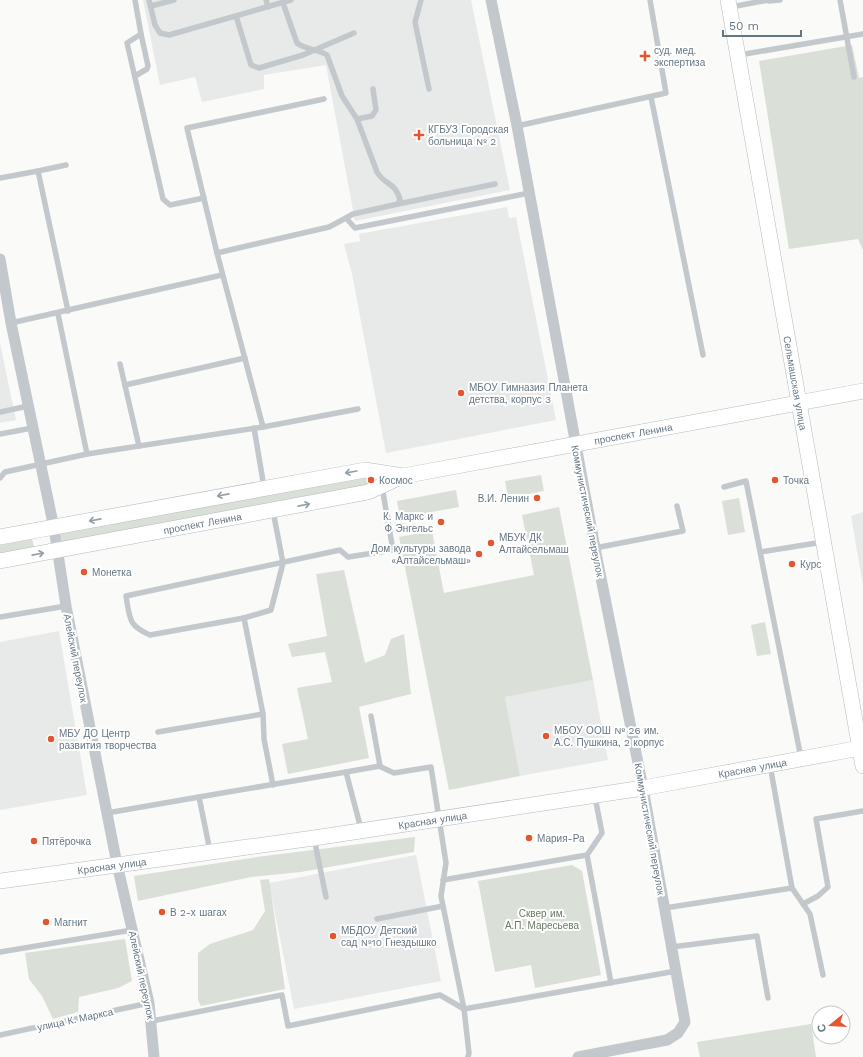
<svg xmlns="http://www.w3.org/2000/svg" width="863" height="1057" viewBox="0 0 863 1057" font-family="'Work Sans',sans-serif">
  <style>
    .built { fill: #e8e9e9 }
    .green { fill: #dadfd7 }
    .lines { fill: none; stroke-linecap: round; stroke-linejoin: round }
    .secondary-casing { stroke: #b3babf; stroke-width: 16 }
    .lane { stroke: #c3c8cc; stroke-width: 5.5 }
    .street { stroke: #c3c8cc; stroke-width: 11 }
    .secondary { stroke: #fff; stroke-width: 15 }
    .oneway { stroke: #939fa8 }
    .poi-dot { fill: #e4572e; stroke: #fff; stroke-width: 1.5 }
    .labels { text-anchor: middle; stroke-width: 4; stroke-linejoin: round; paint-order: stroke }
    .poi-label { font-size: 10px; fill: #657683; stroke: #fff; text-anchor: start }
    .street-label { font-size: 10px; fill: #657683; stroke: #fff }
    .park-label { font-size: 10px; fill: #687a64; stroke: #fff }
  </style>
  <rect width="100%" height="100%" fill="#fafaf8"/>
  <g class="built">
    <polygon points="143,0 471,0 510,190 355,221 326,65 264,75 264,89 202,102 195,77 160,85"/>
    <polygon points="507,207 509,218 516,217 556,420 386,453 352,274 344,244 360,241 359,234"/>
    <polygon points="0,343 16,420 0,423"/>
    <polygon points="863,512 863,586 851,516"/>
    <polygon points="59,631 87,795 0,810 0,642"/>
    <polygon points="593,680 608,760 520,776 505,697"/>
    <polygon points="416,855 441,981 294,1009 269,883"/>
  </g>
  <g class="green">
    <polygon points="852,45 859,78 863,77 863,250 858,239 789,249 759,61"/>
    <polygon points="541,475 544,491 508,498 505,481"/>
    <polygon points="373,476 374,483 367,489 62,546 60,529"/>
    <polygon points="456,490 459,507 400,518 397,501"/>
    <polygon points="739,498 745,532 728,535 722,501"/>
    <polygon points="559,507 593,680 505,697 520,776 449,790 399,537 432,531 444,593 534,575 522,515"/>
    <polygon points="31,534 34,547 0,553 0,540"/>
    <polygon points="344,570 365,663 385,655 391,639 404,634 411,694 359,707 369,758 288,774 282,744 308,739 297,688 332,682 325,652 292,657 288,644 327,636 316,574"/>
    <polygon points="765,622 771,654 757,656 751,625"/>
    <polygon points="415,837 414,852 301,872 251,877 138,901 134,876 257,857"/>
    <polygon points="572,865 582,871 601,975 535,988 531,965 495,972 478,881"/>
    <polygon points="269,879 285,989 201,1006 198,1000 198,953 210,944 253,930 265,911 260,880"/>
    <polygon points="125,939 132,981 118,988 79,997 78,1012 53,1019 42,996 29,979 25,953"/>
    <polygon points="811,1024 816,1057 700,1057 697,1042"/>
  </g>
  <g class="lines">
    <defs>
      <g id="secondary">
        <path id="s1" d="M728 0 863 766"/>
        <polyline points="0,537 365,470 403,476"/>
        <path id="s2" d="M0 561 368 492 403 476 863 391"/>
        <path id="s3" d="M0 881 314 838 643 788 860 748"/>
      </g>
    </defs>
    <use href="#secondary" class="secondary-casing"/>
    <g class="lane">
      <polyline points="135,0 141,34 127,43 163,199 170,205 204,198"/>
      <polyline points="149,0 155,25 160,33 169,35 291,0"/>
      <polyline points="266,0 268,7"/>
      <polyline points="421,0 415,22 429,89"/>
      <polyline points="840,0 854,77"/>
      <polyline points="769,1 780,0"/>
      <path d="M283 3 297 43C306 50 318 49 327 55L342 96 357 119 377 172C385 186 395 181 400 200L398 204 353 214 346 218"/>
      <polyline points="151,6 174,0"/>
      <polyline points="731,7 768,0"/>
      <polyline points="236,16 251,65 259,68 303,55 354,33"/>
      <polyline points="739,55 863,34"/>
      <polyline points="135,76 147,69 148,66 141,34"/>
      <polyline points="651,97 703,355"/>
      <polyline points="357,119 372,116 376,110 373,89"/>
      <polyline points="517,126 666,93 650,0"/>
      <polyline points="38,171 66,165"/>
      <polyline points="0,178 38,171 68,311"/>
      <polyline points="398,204 495,184"/>
      <polyline points="217,253 329,227 346,218 355,228 529,193"/>
      <polyline points="11,323 222,275"/>
      <polyline points="120,364 139,446"/>
      <polyline points="125,385 245,358"/>
      <polyline points="0,412 28,406"/>
      <polyline points="263,427 217,253 187,128 324,99"/>
      <polyline points="254,428 264,487"/>
      <polyline points="0,434 32,428"/>
      <polyline points="87,454 263,427 358,409"/>
      <polyline points="0,478 5,472 87,454 58,314"/>
      <polyline points="724,487 746,481 801,758"/>
      <polyline points="595,548 683,531 677,506"/>
      <polyline points="761,552 823,542"/>
      <polyline points="0,617 66,606"/>
      <path d="M244 618 150 635C128 625 130 619 126 596L340 550 348 557 393 550 382 487"/>
      <polyline points="158,732 263,714"/>
      <polyline points="770,765 792,888"/>
      <polyline points="379,766 394,773 431,767 446,863 441,896 464,1009 469,1053 468,1057"/>
      <polyline points="346,772 380,766 371,716"/>
      <polyline points="273,785 264,739 263,714 244,618 271,610 283,563 273,511"/>
      <polyline points="199,797 346,772 361,829"/>
      <polyline points="595,797 602,833 587,855 611,983"/>
      <polyline points="107,813 199,797 210,851"/>
      <polyline points="314,838 326,897"/>
      <polyline points="443,880 587,855"/>
      <polyline points="803,904 818,896 828,887 816,819 863,811"/>
      <polyline points="665,908 792,888 810,914 823,975"/>
      <polyline points="377,919 443,906"/>
      <polyline points="672,947 757,936 768,998"/>
      <polyline points="0,952 132,930"/>
      <polyline points="152,1021 282,995 288,1026 440,995 464,1009 676,971"/>
      <polyline points="0,1035 149,1003"/>
    </g>
    <g class="street">
      <polyline points="491,0 517,126 595,548 643,788 685,1022 678,1033 667,1040 578,1057"/>
      <polyline points="0,259 11,323 54,528 66,606 117,864 149,1003 154,1057"/>
    </g>
    <use href="#secondary" class="secondary"/>
  </g>
  <defs><path id="oneway-shaft" d="M-6 0H5M1.5-3L5.5 0L1.5 3" fill="none" stroke-width="1.6" stroke-linecap="round" stroke-linejoin="round"/></defs>
  <g class="oneway">
    <use href="#oneway-shaft" transform="translate(351 472) rotate(170)"/>
    <use href="#oneway-shaft" transform="translate(223 495) rotate(169)"/>
    <use href="#oneway-shaft" transform="translate(304 505) rotate(-11)"/>
    <use href="#oneway-shaft" transform="translate(95 520) rotate(169)"/>
    <use href="#oneway-shaft" transform="translate(38 554) rotate(-11)"/>
  </g>
  <g class="poi-dot">
    <path d="M643 50h4v4h4v4h-4v4h-4v-4h-4v-4h4z"/>
    <path d="M417 129h4v4h4v4h-4v4h-4v-4h-4v-4h4z"/>
    <circle cx="461" cy="393" r="4"/>
    <circle cx="371" cy="480" r="4"/>
    <circle cx="775" cy="480" r="4"/>
    <circle cx="537" cy="498" r="4"/>
    <circle cx="441" cy="522" r="4"/>
    <circle cx="491" cy="543" r="4"/>
    <circle cx="479" cy="554" r="4"/>
    <circle cx="792" cy="564" r="4"/>
    <circle cx="84" cy="572" r="4"/>
    <circle cx="546" cy="736" r="4"/>
    <circle cx="51" cy="739" r="4"/>
    <circle cx="529" cy="838" r="4"/>
    <circle cx="34" cy="841" r="4"/>
    <circle cx="162" cy="912" r="4"/>
    <circle cx="46" cy="922" r="4"/>
    <circle cx="333" cy="936" r="4"/>
  </g>
  <g class="labels">
    <g class="poi-label">
      <text x="654" y="54">суд. мед.<tspan x="654" dy="12">экспертиза</tspan></text>
      <text x="428" y="133">КГБУЗ Городская<tspan x="428" dy="12">больница № 2</tspan></text>
      <text x="469" y="391">МБОУ Гимназия Планета<tspan x="469" dy="12">детства, корпус 3</tspan></text>
      <text x="379" y="484">Космос</text>
      <text x="783" y="484">Точка</text>
      <text x="529" y="502" text-anchor="end">В.И. Ленин</text>
      <text x="433" y="520" text-anchor="end">К. Маркс и<tspan x="433" dy="12">Ф Энгельс</tspan></text>
      <text x="499" y="541">МБУК ДК<tspan x="499" dy="12">Алтайсельмаш</tspan></text>
      <text x="471" y="552" text-anchor="end">Дом культуры завода<tspan x="471" dy="12">«Алтайсельмаш»</tspan></text>
      <text x="800" y="568">Курс</text>
      <text x="92" y="576">Монетка</text>
      <text x="554" y="734">МБОУ ООШ № 26 им.<tspan x="554" dy="12">А.С. Пушкина, 2 корпус</tspan></text>
      <text x="59" y="737">МБУ ДО Центр<tspan x="59" dy="12">развития творчества</tspan></text>
      <text x="537" y="842">Мария-Ра</text>
      <text x="42" y="845">Пятёрочка</text>
      <text x="170" y="916">В 2-х шагах</text>
      <text x="54" y="926">Магнит</text>
      <text x="341" y="934">МБДОУ Детский<tspan x="341" dy="12">сад №10 Гнездышко</tspan></text>
    </g>
    <g class="street-label">
      <text dy="4" stroke="none"><textPath href="#s1" startOffset="389">Сельмашская улица</textPath></text>
      <text dy="4" stroke="none"><textPath href="#s2" startOffset="647">проспект Ленина</textPath></text>
      <text transform="translate(588 511) rotate(79)" y="4">Коммунистический переулок</text>
      <text dy="4" stroke="none"><textPath href="#s2" startOffset="206">проспект Ленина</textPath></text>
      <text transform="translate(76 658) rotate(79)" y="4">Алейский переулок</text>
      <text dy="4" stroke="none"><textPath href="#s3" startOffset="761">Красная улица</textPath></text>
      <text dy="4" stroke="none"><textPath href="#s3" startOffset="437">Красная улица</textPath></text>
      <text transform="translate(650 829) rotate(80)" y="4">Коммунистический переулок</text>
      <text dy="4" stroke="none"><textPath href="#s3" startOffset="113">Красная улица</textPath></text>
      <text transform="translate(142 975) rotate(78)" y="4">Алейский переулок</text>
      <text transform="translate(75 1019) rotate(-12)" y="4">улица К. Маркса</text>
    </g>
    <g class="park-label">
      <text x="542" y="917">Сквер им.<tspan x="542" dy="12">А.П. Маресьева</tspan></text>
    </g>
  </g>
  <g transform="translate(831 1025) rotate(252)"><circle r="19" fill="#ffffff" stroke="#c1c8cd"/>
  <path d="M0-3L7 15L0 10L-7 15Z" fill="#e4572e"/>
  <text y="-6" font-size="11" font-weight="bold" text-anchor="middle" fill="#657683">С</text>
  </g>
  <path d="M723 30v6h78v-6" fill="none" stroke="#657683" stroke-width="2"/>
  <text x="729" y="30" font-size="12" fill="#657683" stroke="#ffffff" stroke-width="3" paint-order="stroke">50 m</text>
</svg>
